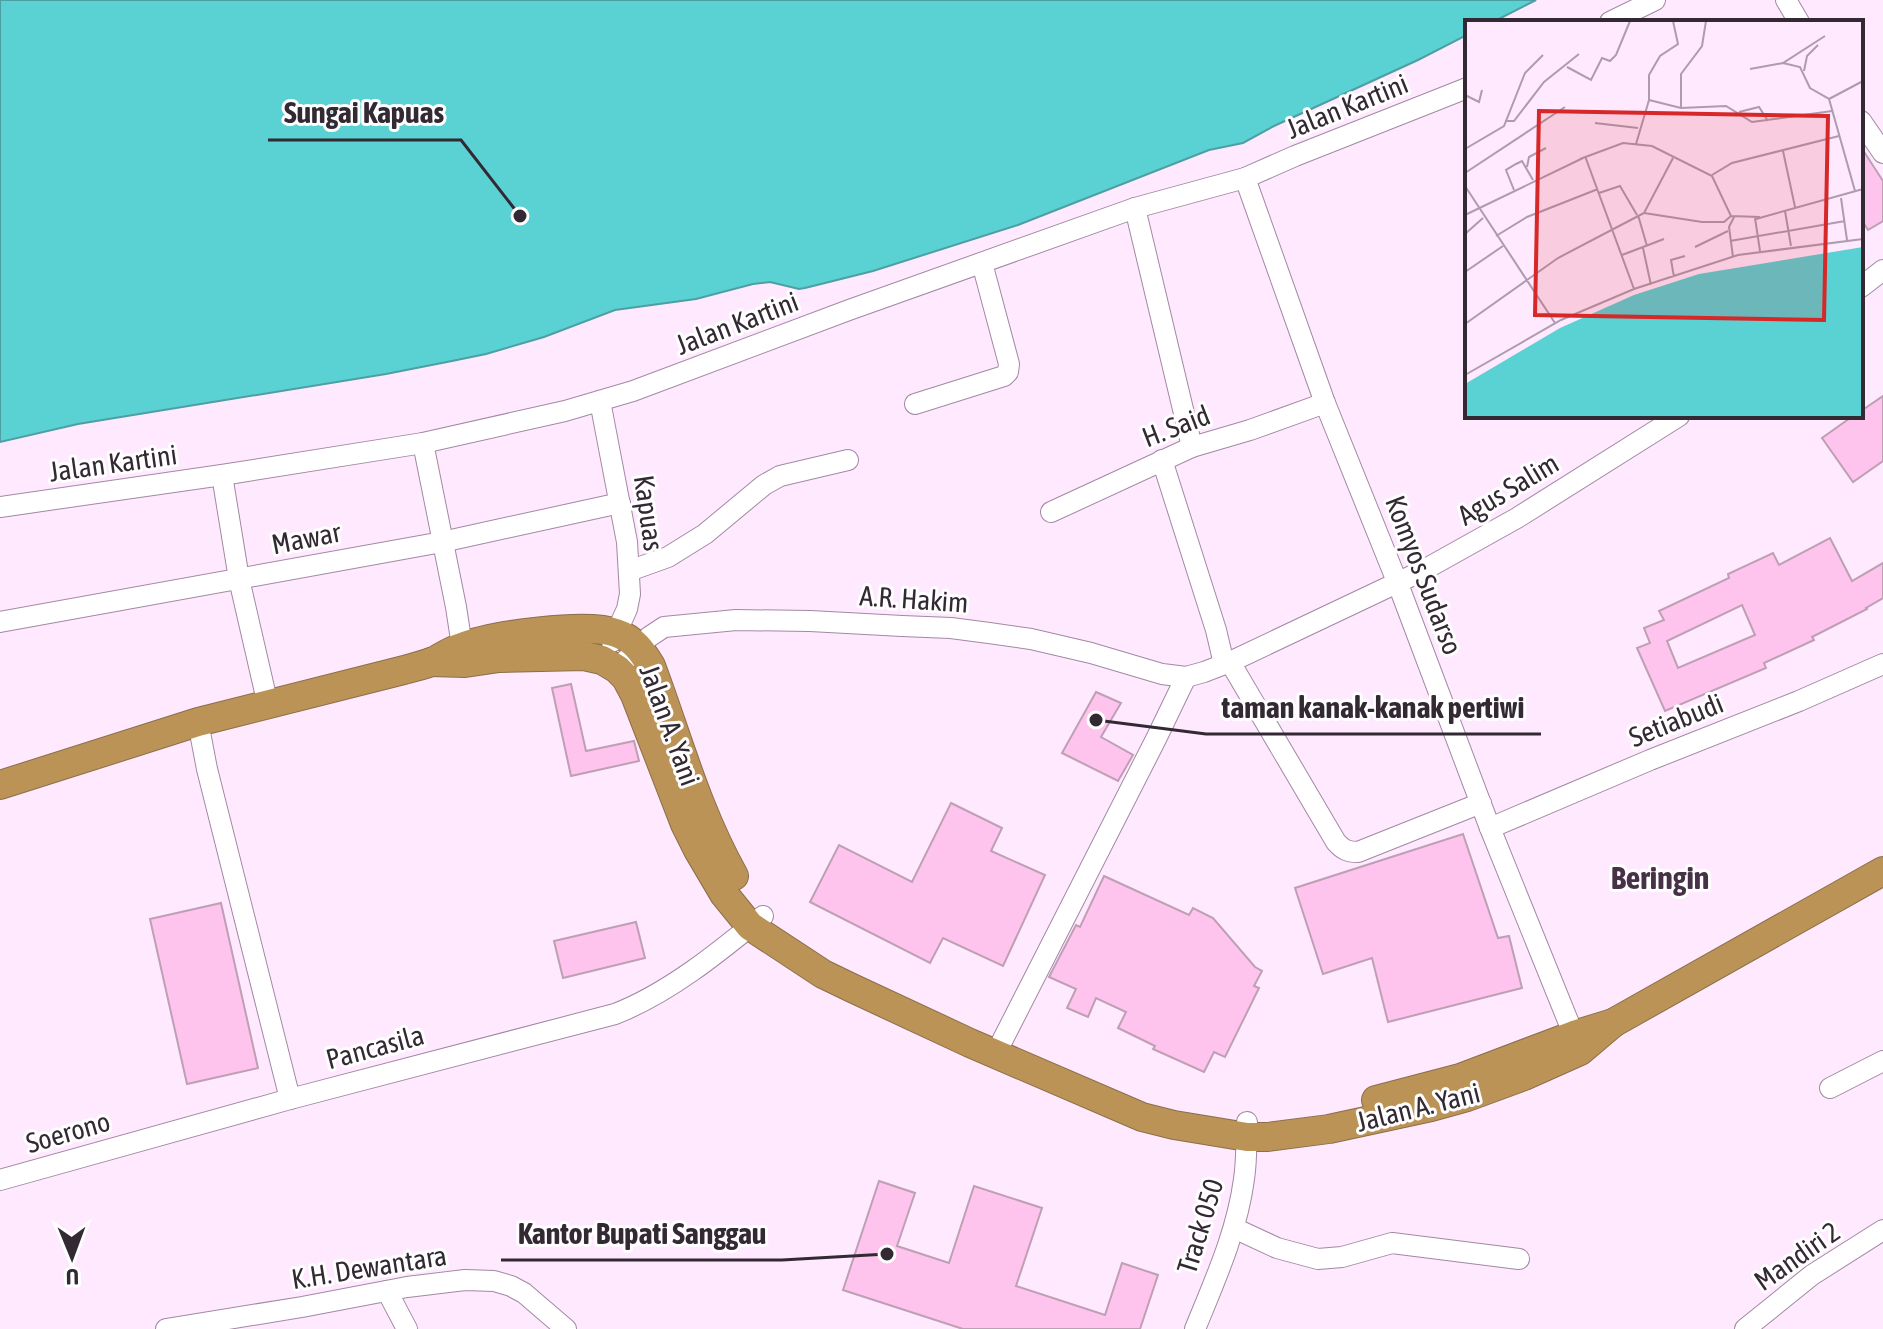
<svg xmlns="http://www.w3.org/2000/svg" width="1883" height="1329" viewBox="0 0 1883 1329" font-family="'Asap Condensed',sans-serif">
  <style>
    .water { fill: #5ad1d3; stroke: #4e9fa3; stroke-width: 2 }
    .building { fill: #ffc4ee; stroke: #be9fb4; stroke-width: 2; fill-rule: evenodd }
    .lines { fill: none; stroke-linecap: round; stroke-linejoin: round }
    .minor-casing { stroke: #a289a2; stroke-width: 22 }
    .highway-casing { stroke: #8b6e4a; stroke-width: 30 }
    .minor { stroke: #fff; stroke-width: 20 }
    .highway { stroke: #bb9357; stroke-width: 28 }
    .labels { text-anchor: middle; stroke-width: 6; stroke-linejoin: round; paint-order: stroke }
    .street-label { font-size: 28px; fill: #332933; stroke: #fefefe }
    .quarter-label { font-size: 32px; font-weight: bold; fill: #473147; stroke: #fefefe }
    .inset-road { fill: none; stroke: #ad9cad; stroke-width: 2 }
    .view { fill: #d62828; fill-opacity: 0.15; stroke: #d62828; stroke-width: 4 }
    .inset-edge { fill: none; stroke: #332933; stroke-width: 4 }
    .leader { fill: none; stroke: #332933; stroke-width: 3 }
    .callout-dot { fill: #332933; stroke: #fefefe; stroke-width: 3 }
    .callout-label { font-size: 30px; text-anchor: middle; font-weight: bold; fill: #332933; stroke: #fefefe; stroke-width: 6; stroke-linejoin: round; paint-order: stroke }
  </style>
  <rect width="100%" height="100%" fill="#ffe9ff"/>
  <polygon class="water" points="0,0 1536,0 1493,22 1467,22 1467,35 1418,60 1274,126 1243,143 1209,150 1018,225 873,271 805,288 799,289 770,282 753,284 696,299 615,310 544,337 486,354 452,361 386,374 78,424 0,442"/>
  <g class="building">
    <polygon points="1861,147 1883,181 1883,221 1868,230 1861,219"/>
    <polygon points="1883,396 1883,461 1853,482 1822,438 1853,416 1861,416 1861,411"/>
    <path d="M1830 538 1852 581 1883 563V598L1866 608 1867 609 1812 637 1814 640 1764 663 1766 668 1665 711 1637 648 1650 643 1644 628 1664 620 1659 611 1729 578 1728 574 1773 553 1779 565ZM1742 605 1755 635 1678 668 1667 641Z"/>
    <polygon points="571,684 586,751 634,741 639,761 571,776 552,688"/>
    <polygon points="1096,692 1121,703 1101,737 1133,755 1118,781 1062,753"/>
    <polygon points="951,803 1002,828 991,851 1045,875 1003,966 943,938 930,963 810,902 839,845 912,882"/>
    <polygon points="1463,834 1498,938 1509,936 1522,988 1388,1022 1372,958 1323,974 1295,888"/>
    <polygon points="1104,876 1189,915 1193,908 1213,918 1255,967 1262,971 1254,986 1259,988 1225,1057 1214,1052 1204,1072 1153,1049 1155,1046 1118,1028 1126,1012 1096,998 1088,1017 1067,1008 1076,989 1049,977 1076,925 1080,927"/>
    <polygon points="221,903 258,1068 187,1084 150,919"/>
    <polygon points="636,922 645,958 563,978 554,941"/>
    <polygon points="879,1181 915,1193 897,1246 949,1263 974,1186 1042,1208 1016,1286 1105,1315 1122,1263 1158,1275 1140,1329 963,1329 843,1290"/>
  </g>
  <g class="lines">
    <defs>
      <g id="minor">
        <polyline points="1786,0 1799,22"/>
        <polyline points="1610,22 1655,0"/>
        <polyline points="1861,121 1883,153"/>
        <polyline points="1245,178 1325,403 1398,584 1490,828 1579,1048"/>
        <polyline points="1135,208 1192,447"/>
        <polyline points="1861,287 1883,270"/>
        <polyline points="600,401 627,542 630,594 627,609 612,642"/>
        <polyline points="915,404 1004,376 1008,372 1009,364 982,263"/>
        <polyline points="423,443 456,607 464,659"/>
        <polyline points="1162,460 1216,630 1224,664"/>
        <polyline points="222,475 239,579 268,705"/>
        <polyline points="0,507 222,475 423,443 565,411 633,391 849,310 1135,208 1245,178 1295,156 1467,88"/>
        <polyline points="1051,512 1192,447 1250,430 1325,403"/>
        <polyline points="629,571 668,557 705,534 764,485 780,476 848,460"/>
        <polyline points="0,622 442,542 620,503"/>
        <path d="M1230 662 1336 842C1343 850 1348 852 1358 852L1481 803"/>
        <polyline points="617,669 649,637 664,627 736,620 810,621 902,626 951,628 989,633 1031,639 1091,653 1162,674 1186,677 1204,672 1230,662 1422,571 1517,518 1679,416"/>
        <polyline points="198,722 207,769 290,1099"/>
        <polyline points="1490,828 1650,760 1799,701 1883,664"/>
        <polyline points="996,1053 1156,739 1186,677"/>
        <polyline points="1830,1088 1883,1061"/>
        <path d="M0 1180 290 1099 615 1014C669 993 719 952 763 916"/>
        <polyline points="1234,1228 1277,1248 1318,1259 1342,1257 1392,1243 1519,1259"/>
        <polyline points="387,1291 407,1329"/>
        <polyline points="166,1329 302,1307 407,1287 465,1280 494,1281 511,1286 524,1293 566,1329"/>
        <path d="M1195 1329C1215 1280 1237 1232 1244 1179 1247 1160 1246 1141 1247 1122"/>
        <polyline points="1745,1329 1812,1275 1883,1230"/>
      </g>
      <g id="highway">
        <polyline points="431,662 465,663 499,658 584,656 602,660 617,669 626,678 635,695 685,824 698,850 724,894 750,926 823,974 852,988 970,1043 1142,1117 1174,1125 1247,1137 1268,1137 1329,1129 1431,1107 1467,1097 1524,1076 1580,1051 1613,1023"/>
        <path d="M0 785 198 722 404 670C414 667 424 665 434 661 443 656 452 650 462 647 492 635 587 622 616 633 634 639 642 651 651 666 678 738 696 808 734 876"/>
        <polyline points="1376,1100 1460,1078 1574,1035 1613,1023 1883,871"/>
      </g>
    </defs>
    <use href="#minor" class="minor-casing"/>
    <use href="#highway" class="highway-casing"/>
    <use href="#minor" class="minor"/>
    <use href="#highway" class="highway"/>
  </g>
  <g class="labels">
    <g class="street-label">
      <text transform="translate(1347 106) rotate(-22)" y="10">Jalan Kartini</text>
      <text transform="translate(737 323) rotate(-21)" y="10">Jalan Kartini</text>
      <text transform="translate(1176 426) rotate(-21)" y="10">H. Said</text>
      <text transform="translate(113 463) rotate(-8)" y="10">Jalan Kartini</text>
      <text transform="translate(1508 489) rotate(-31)" y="10">Agus Salim</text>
      <text transform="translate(649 513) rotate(82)" y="10">Kapuas</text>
      <text transform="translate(306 538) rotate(-11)" y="10">Mawar</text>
      <text transform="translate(1424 575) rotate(69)" y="10">Komyos Sudarso</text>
      <text transform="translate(914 599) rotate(4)" y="10">A.R. Hakim</text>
      <text transform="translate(1676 720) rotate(-22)" y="10">Setiabudi</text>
      <text transform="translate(670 725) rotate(70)" y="10">Jalan A. Yani</text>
      <text transform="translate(375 1047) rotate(-15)" y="10">Pancasila</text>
      <text transform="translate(1418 1107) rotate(-14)" y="10">Jalan A. Yani</text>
      <text transform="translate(68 1132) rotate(-16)" y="10">Soerono</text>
      <text transform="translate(1200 1226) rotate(-73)" y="10">Track 050</text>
      <text transform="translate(1797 1256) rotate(-35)" y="10">Mandiri 2</text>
      <text transform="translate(369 1267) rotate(-9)" y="10">K.H. Dewantara</text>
    </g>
    <g class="quarter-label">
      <text x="1660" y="889">Beringin</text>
    </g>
  </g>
  <g transform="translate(1465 20)">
    <rect width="398" height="398" fill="#ffe9ff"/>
    <path d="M398 227V397H0V364L95 308 169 275 234 254Z" fill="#5ad1d3"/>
    <path class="inset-road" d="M318 43 335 47 345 68 364 79 390 171M102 47 126 60 137 38 145 41 151 35 165 1M285 49 318 43 360 16M339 51 342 36 353 25M0 75 14 82 17 70M364 79 398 61M184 80 216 88 261 86 287 102 367 91M216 88V54L237 26 241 1M274 92 294 87 303 101M40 101H49L79 62 114 34M130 103 173 108M171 124 184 80V55L195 36 213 24 208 1M0 129 39 106 60 53 78 35M318 131 330 187M120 136 169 269M115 139 158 123 187 126 247 156 266 196 295 197M62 147 64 137 81 128M0 153 100 87M247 155 267 143 374 116M0 166 90 303M49 170 41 150 51 144 57 141 68 160M134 173 155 166 172 195M376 178 382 220M320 191 326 226M179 193 237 202H259L266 196M179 193 208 138M0 195 118 138M173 195 182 226M290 198 295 231M291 199 398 169M0 214 18 198M31 216 62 197 133 169M265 221 380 201M230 227 263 211M178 228 186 265M157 235 199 219M268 237 264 207 269 197M0 252 38 226M209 257 206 240 220 236M0 304 93 238 179 193M0 355 96 300 169 269 273 235 398 219"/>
    <path class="view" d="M74 91 363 96 359 300 70 295Z"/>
    <rect width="398" height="398" class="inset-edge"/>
  </g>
  <path class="leader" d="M520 216L461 140H268M1096 720L1206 734H1541M887 1254L782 1260H501"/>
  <g class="callout-dot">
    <circle cx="520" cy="216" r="8"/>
    <circle cx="1096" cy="720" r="8"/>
    <circle cx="887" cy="1254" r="8"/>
  </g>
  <g class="callout-label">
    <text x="364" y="123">Sungai Kapuas</text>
    <text x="1373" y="718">taman kanak-kanak pertiwi</text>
    <text x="642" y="1244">Kantor Bupati Sanggau</text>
  </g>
  <g transform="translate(72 1257) rotate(179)" stroke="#fefefe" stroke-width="6" paint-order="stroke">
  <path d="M0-6L14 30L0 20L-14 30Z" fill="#332933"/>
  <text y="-12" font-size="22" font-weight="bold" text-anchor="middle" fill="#332933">U</text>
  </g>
</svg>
